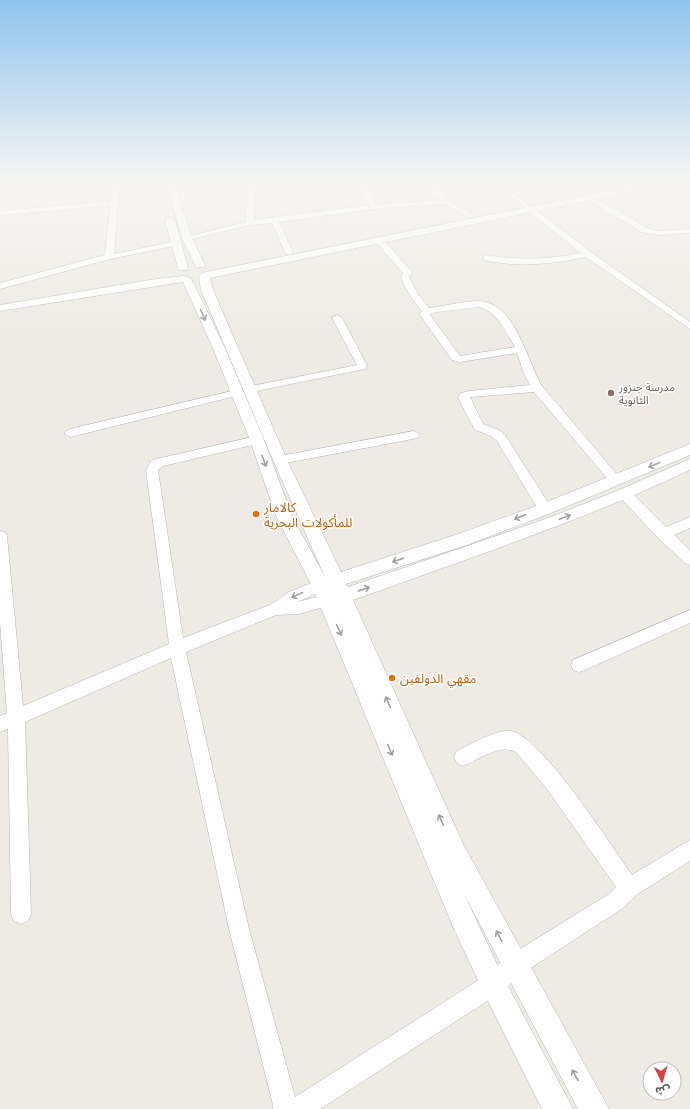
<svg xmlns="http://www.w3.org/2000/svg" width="690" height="1109" viewBox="0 0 690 1109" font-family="Inter,'Noto Sans Arabic',sans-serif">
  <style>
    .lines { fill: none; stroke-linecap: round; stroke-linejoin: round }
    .minor-casing { stroke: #b3b6b9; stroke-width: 1 }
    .tertiary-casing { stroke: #b3b6b9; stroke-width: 1 }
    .minor { fill: #fff; fill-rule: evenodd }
    .tertiary { fill: #fff; fill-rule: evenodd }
    .oneway { stroke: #9ea0a2 }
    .education-dot { fill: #8d6e63; stroke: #fff; stroke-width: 1.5 }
    .food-dot { fill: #e8710a; stroke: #fff; stroke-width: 1.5 }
    .labels { text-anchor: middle; stroke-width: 3; stroke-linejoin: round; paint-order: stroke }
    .far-education-label { font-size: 11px; fill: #785e54; stroke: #fff; text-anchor: start }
    .food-label { font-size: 13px; fill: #c56008; stroke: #fff; text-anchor: start }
  </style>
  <rect width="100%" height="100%" fill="#eeebe5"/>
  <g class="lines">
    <defs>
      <g id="minor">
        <polygon points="112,181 120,181 114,254 176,241 179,241 179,245 110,259 0,289 0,283 105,255 110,206 0,215 0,211 110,201"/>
        <polygon points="357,181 363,181 376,205 440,200 427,181 434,181 448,200 475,216 468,218 444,204 374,209 279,222 293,252 289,255 285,252 272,223 250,225 187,240 183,238 246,222 247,182 254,184 254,220 369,205"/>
        <path d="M491 181H498L591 252 690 322V329L586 257C552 264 519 268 484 260V256L487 255C520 261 549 259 581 253Z"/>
        <polygon points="618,181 625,181 628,184 621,186"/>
        <polygon points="587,196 593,196 647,228 658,231 690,229 690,233 658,235 641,232 587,200"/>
        <path d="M376 238H382L411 271 412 273 409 277 418 294 429 308C445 306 463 301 479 301 515 302 527 361 542 386L620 478 622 481 620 484H612L534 392 470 397 483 424 499 430 505 435 552 509 550 512 545 514 540 512 497 441 491 436 475 430 458 398 461 393 469 391 530 385 524 374 517 353 460 362 452 360 420 315 422 311C413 301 406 290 401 277L403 273 376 242ZM479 307C498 312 505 331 515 347L460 356 430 315 431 313Z"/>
        <polygon points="337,315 342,318 367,365 365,369 251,392 247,391 246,389 247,387 251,386 357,365 332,318"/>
        <polygon points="236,390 240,391 242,393 240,395 70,437 64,433 70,429"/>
        <polygon points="414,431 420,435 418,438 280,464 276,463 274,460 276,457 280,456"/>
        <path d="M257 436 261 437 263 440 261 443 163 466 158 470 183 638 270 605 289 592 321 579 326 581 328 585 326 589 297 602 327 595 332 597 334 601 332 605 298 614 276 615 186 652 249 929 295 1097 485 976 507 957 609 894 616 887 547 789 516 752C500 743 478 760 463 766L457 763 454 757 457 751C470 745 496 729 511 731 541 736 612 847 632 875L690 840V861L636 895 623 908 523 973 501 992 320 1109H274L229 929 171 658 25 722 31 914 28 921 21 924 14 921 11 914 8 729 0 732V716L7 713 0 622V531L5 532 7 536 23 706 169 644 146 470 151 461 156 459Z"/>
        <polygon points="625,489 630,491 666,527 690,517 690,528 674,535 690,550 690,565 685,563 658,538 620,497 619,494 620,491"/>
        <polygon points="690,610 690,623 585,670 579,672 573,670 571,665 573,660"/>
      </g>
      <g id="tertiary">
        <polygon points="166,181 174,181 192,238 205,265 204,267 196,267 182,238"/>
        <path d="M658 181H674L670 184 210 278 213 290 287 460 341 572 455 535 539 505 690 444V455L551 513 467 545 346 584 348 587 551 517 619 490 690 459V470C581 521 467 559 353 600L463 844 609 1109H578L465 896 502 975 573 1109H542L484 993 453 927 312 586 276 516 250 440 212 346 183 282 0 311V305L156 279 184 276 191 278 224 346 264 440 292 516 325 577 273 460 201 290 199 277 202 273 206 272Z"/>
        <polygon points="170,217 175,220 188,268 187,270 179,270 178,268 165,220"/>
      </g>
    </defs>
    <use href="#minor" class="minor-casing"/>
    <use href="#tertiary" class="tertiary-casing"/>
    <use href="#minor" class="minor"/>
    <use href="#tertiary" class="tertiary"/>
  </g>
  <defs><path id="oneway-shaft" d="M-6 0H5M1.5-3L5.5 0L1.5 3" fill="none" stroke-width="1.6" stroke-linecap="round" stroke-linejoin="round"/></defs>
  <g class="oneway">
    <use href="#oneway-shaft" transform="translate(203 315) rotate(65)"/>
    <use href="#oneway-shaft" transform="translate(264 461) rotate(70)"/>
    <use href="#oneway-shaft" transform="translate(654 465) rotate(158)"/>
    <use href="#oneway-shaft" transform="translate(520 517) rotate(159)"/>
    <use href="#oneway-shaft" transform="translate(565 517) rotate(-21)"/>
    <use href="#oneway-shaft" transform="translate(398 560) rotate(162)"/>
    <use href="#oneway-shaft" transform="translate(364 589) rotate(-19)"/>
    <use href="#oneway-shaft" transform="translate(297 595) rotate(155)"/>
    <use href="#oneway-shaft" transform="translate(339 630) rotate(67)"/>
    <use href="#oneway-shaft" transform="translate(388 702) rotate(-114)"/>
    <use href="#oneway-shaft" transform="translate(390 750) rotate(67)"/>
    <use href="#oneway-shaft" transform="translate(441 820) rotate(-114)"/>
    <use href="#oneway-shaft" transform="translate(499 936) rotate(-118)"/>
    <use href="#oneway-shaft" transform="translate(575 1075) rotate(-119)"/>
  </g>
  <linearGradient id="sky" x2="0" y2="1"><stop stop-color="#90c4ee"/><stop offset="0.54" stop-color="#f7f6f3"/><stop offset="1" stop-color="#f7f6f3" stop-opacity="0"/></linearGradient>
  <rect width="690" height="336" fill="url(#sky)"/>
  <circle class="education-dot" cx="611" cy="393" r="4"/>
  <g class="food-dot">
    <circle cx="256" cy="514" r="4"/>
    <circle cx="392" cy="678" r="4"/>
  </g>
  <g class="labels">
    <g class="far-education-label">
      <text x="619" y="391">مدرسة جنزور<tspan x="619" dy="13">الثانوية</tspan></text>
    </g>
    <g class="food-label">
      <text x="264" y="512">كالامار<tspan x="264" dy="15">للمأكولات البحرية</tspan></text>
      <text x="400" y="683">مقهي الدولفين</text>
    </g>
  </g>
  <g transform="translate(662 1081) rotate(175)"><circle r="19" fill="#ffffff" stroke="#bec0c1"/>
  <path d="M0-3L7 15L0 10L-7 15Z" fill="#d94142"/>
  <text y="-6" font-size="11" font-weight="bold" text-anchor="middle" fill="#5d6164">ش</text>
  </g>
</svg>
